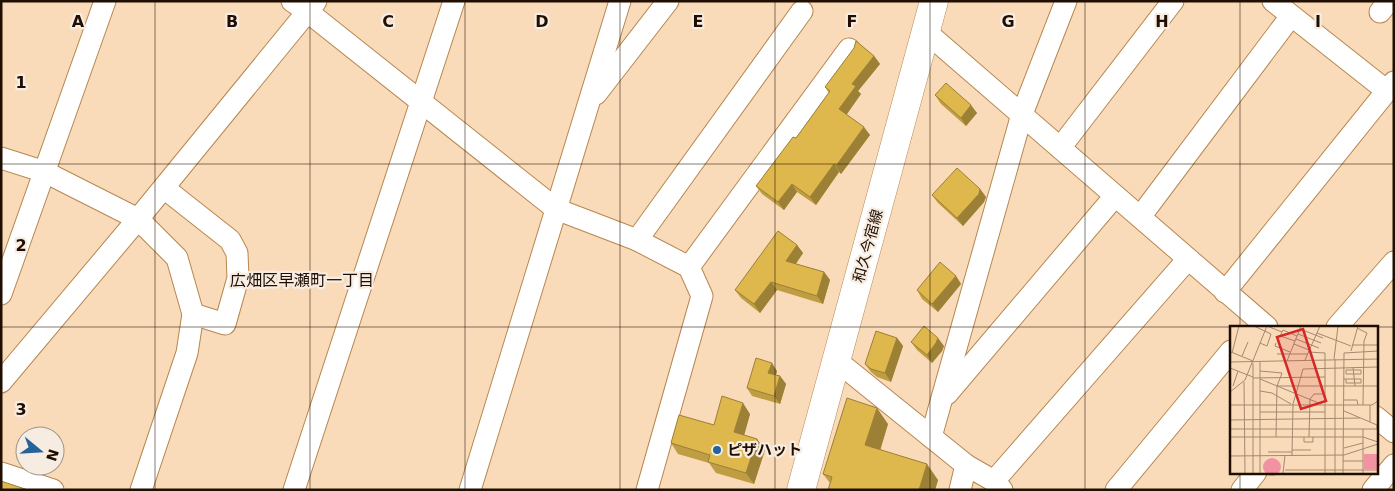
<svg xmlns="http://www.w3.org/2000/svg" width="1395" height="491" viewBox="0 0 1395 491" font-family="'DejaVu Sans','Noto Sans JP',sans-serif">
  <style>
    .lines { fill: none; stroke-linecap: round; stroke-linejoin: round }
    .minor-casing { stroke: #b7874f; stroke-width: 23 }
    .major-casing { stroke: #b7874f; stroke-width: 29 }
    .minor { stroke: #fff; stroke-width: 21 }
    .major { stroke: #fff; stroke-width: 28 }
    .wall { fill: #bf9d42 }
    .shaded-wall { fill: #9b8036 }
    .building { fill: #deb74d; stroke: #9b8036 }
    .grid { fill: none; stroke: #200e00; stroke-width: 1; stroke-opacity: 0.55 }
    .poi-dot { fill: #25649a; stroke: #f7ece1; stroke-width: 2 }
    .labels { text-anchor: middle; stroke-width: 4.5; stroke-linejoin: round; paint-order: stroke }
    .street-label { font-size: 15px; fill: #200e00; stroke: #f7ece1 }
    .poi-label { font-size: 15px; font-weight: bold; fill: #200e00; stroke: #f7ece1; text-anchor: start }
    .neighbourhood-label { font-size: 16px; fill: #200e00; stroke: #f7ece1 }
    .inset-road { fill: none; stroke: #a3896f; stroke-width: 1 }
    .view { fill: #d62828; fill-opacity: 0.15; stroke: #d62828; stroke-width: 2.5 }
    .inset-edge { fill: none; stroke: #200e00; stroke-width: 2.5 }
    .grid-label { font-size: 16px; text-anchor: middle; font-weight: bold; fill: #200e00; stroke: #f7ece1; stroke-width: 4.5; stroke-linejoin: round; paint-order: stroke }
  </style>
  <rect width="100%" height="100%" fill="#fadbb9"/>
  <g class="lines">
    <defs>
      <g id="minor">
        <polyline points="292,1 308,12 556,209 637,240 689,267 702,296 647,490"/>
        <polyline points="1273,1 1387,91"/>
        <polyline points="1380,12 1389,1"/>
        <polyline points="925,31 1267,327"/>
        <polyline points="596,94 668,1"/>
        <polyline points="1060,148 1173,1"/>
        <polyline points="1,158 45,172 138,219 177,258 193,314 187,353 141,490"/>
        <polyline points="164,188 230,240 237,253 238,278 225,324 193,314"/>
        <polyline points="1140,217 1291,16"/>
        <polyline points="637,240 802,11"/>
        <polyline points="689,267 849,49"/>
        <polyline points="1225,292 1394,82"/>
        <polyline points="1,294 105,1"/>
        <polyline points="1337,327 1394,262"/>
        <polyline points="837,361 966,465 994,481 1002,490"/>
        <polyline points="1,382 138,219 316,1"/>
        <polyline points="947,394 1115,196"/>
        <polyline points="1376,417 1394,432"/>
        <polyline points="931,437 1022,114 1066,1"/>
        <polyline points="1,473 53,490"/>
        <polyline points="994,481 1188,259"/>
        <polyline points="294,490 454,1"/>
        <polyline points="470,490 620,1"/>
        <polyline points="960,490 966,465"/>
        <polyline points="1116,490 1231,351"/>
        <polyline points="1242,490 1256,472"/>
        <polyline points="1373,490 1394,465"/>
      </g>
      <polyline id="major" points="801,490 934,1"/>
    </defs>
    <use href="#minor" class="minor-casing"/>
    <use href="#major" class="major-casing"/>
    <use href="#minor" class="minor"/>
    <use href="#major" class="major"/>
  </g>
  <g class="wall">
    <polygon points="874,56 880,64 858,91 861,94 846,114 870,135 841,174 839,172 816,205 797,192 784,210 762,194 756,186 796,138 829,93 825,87"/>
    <polygon points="935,95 977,113 966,126 941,104"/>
    <polygon points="980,189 986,197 984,202 963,226 938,203 932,195"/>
    <polygon points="797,245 803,253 796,264 824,272 830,280 823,304 777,290 760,313 741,298 735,290"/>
    <polygon points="956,276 961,284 938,312 922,299 917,290"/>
    <polygon points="897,338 903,346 891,382 877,377 871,372 865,364"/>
    <polygon points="911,342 944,346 942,351 932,363 917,350"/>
    <polygon points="777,371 776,375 780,376 786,384 780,404 752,396 747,388"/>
    <polygon points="750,414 744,435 757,439 765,450 754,484 716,473 709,463 678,454 671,443"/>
    <polygon points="888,424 880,449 938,480 935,490 828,490 830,483 823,474"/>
  </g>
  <g class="shaded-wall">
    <polygon points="874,56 880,64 858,91 861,94 845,117 839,109 852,84"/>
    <polygon points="971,105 977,113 966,126 961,118"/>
    <polygon points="864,127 870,135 841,174 836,166"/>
    <polygon points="834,164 839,172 816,205 810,197"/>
    <polygon points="792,184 797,192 784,210 778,202"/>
    <polygon points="980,189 986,197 984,202 963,226 957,218"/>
    <polygon points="797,245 803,253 792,269 786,261"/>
    <polygon points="824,272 830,280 823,304 817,296"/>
    <polygon points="956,276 961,284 938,312 932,304"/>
    <polygon points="771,282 777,290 760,313 754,304"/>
    <polygon points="897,338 903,346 891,382 885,373"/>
    <polygon points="938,338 944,346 942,351 932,363 927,355"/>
    <polygon points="772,363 777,371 774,381 768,373"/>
    <polygon points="780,376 786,384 780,404 774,396"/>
    <polygon points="743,403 750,414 742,443 734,432"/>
    <polygon points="877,408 888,424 877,461 865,445"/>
    <polygon points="757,439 765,450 754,484 746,473"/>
    <polygon points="927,464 938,480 935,490 919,490"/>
  </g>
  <g class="building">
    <polygon points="856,41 874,56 852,84 856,86 839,109 864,127 836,166 834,164 810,197 792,184 778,202 756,186 793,137 796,138 830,91 825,87 854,48"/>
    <polygon points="946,83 971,105 961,118 935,95"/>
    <polygon points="957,168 980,189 979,194 957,218 932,195"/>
    <polygon points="778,231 797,245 786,261 824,272 817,296 771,282 754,304 735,290"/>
    <polygon points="940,262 956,276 932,304 917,290"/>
    <polygon points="924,326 938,338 936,343 927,355 911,342"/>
    <polygon points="876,331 897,338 885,373 871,369 865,364"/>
    <polygon points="756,358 772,363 768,373 780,376 774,396 747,388"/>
    <polygon points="722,396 743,403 734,432 757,439 746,473 708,462 710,455 671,443 679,415 714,425"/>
    <polygon points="847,398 877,408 865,445 927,464 919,490 828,490 832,477 823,474"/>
    <polygon points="1,481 28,490 1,490"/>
  </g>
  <path class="grid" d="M155 1V490M310 1V490M465 1V490M620 1V490M775 1V490M930 1V490M1085 1V490M1240 1V327M1 164H1394M1 327H1231M1376 327H1394M1240 472V490"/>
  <circle class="poi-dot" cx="717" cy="450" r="5"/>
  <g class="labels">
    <g class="street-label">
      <text transform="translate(868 246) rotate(-75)" y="5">和久今宿線</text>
    </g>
    <g class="poi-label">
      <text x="727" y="455">ピザハット</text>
    </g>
    <g class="neighbourhood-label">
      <text x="302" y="286">広畑区早瀬町一丁目</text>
    </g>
  </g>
  <g transform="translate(1230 326)">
    <rect width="148" height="148" fill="#fadbb9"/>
    <path d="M134 128H147V143H134ZM33 141a9 9 0 1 1 18 0a9 9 0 1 1-18 0Z" fill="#f293a4"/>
    <path class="inset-road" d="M24 0 41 8 37 20 30 17M37 0 52 6M127 2 137 7 134 15 133 79M70 3 93 12M87 7 121 20M68 8 91 17M66 13 89 22M65 15 50 10 53 4 67 10M46 17 45 20 60 26M64 18 79 24M122 19H148M121 25 128 0M1 26 23 35M78 26 95 27V147M2 27 9 0M47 28H78M12 30 18 16M104 33 108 0M105 33V147M75 34 90 0M57 35 71 0M0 36 148 33M23 37V147M123 41 125 60M0 42 23 51M30 45 52 47 47 60 46 111M116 48H131V44M116 48V44H131M23 52 95 51M30 53 91 78M114 53H131V57M116 53V57H131M14 56 15 147M3 60 8 45M47 60H148M30 65 42 67 61 78M0 66 15 54 37 0M114 74H127L128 79M0 78V111M0 79H142L148 75M114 85 147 99V103M30 86H95M0 94 130 92M140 96V79M0 103H148M0 111H133M74 111V116H83V111M79 111 80 73 84 68H95M133 111 148 116M114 122 133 117M62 124H81M38 126H62M62 129 63 78 73 43 148 41M0 130 114 129 148 118M113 135H133M55 144H148M30 147V36M53 147 55 129M113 147 114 27 148 25M133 147V103"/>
    <path class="view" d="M73 3 96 75 71 83 47 11Z"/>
    <rect width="148" height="148" class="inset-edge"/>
  </g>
  <g class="grid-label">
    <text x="78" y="27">A</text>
    <text x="232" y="27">B</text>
    <text x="388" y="27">C</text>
    <text x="542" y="27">D</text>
    <text x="698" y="27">E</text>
    <text x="852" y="27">F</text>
    <text x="1008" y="27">G</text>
    <text x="1162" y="27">H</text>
    <text x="1318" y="27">I</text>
    <text x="21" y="88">1</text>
    <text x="21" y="251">2</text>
    <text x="21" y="415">3</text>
  </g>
  <rect width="1395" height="491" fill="none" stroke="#200e00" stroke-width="5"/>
  <g transform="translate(40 451) rotate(108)"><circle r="24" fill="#f7ece1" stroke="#a19387"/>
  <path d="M0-4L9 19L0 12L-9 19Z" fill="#25649a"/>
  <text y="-8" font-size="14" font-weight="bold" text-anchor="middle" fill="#200e00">N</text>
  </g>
</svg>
